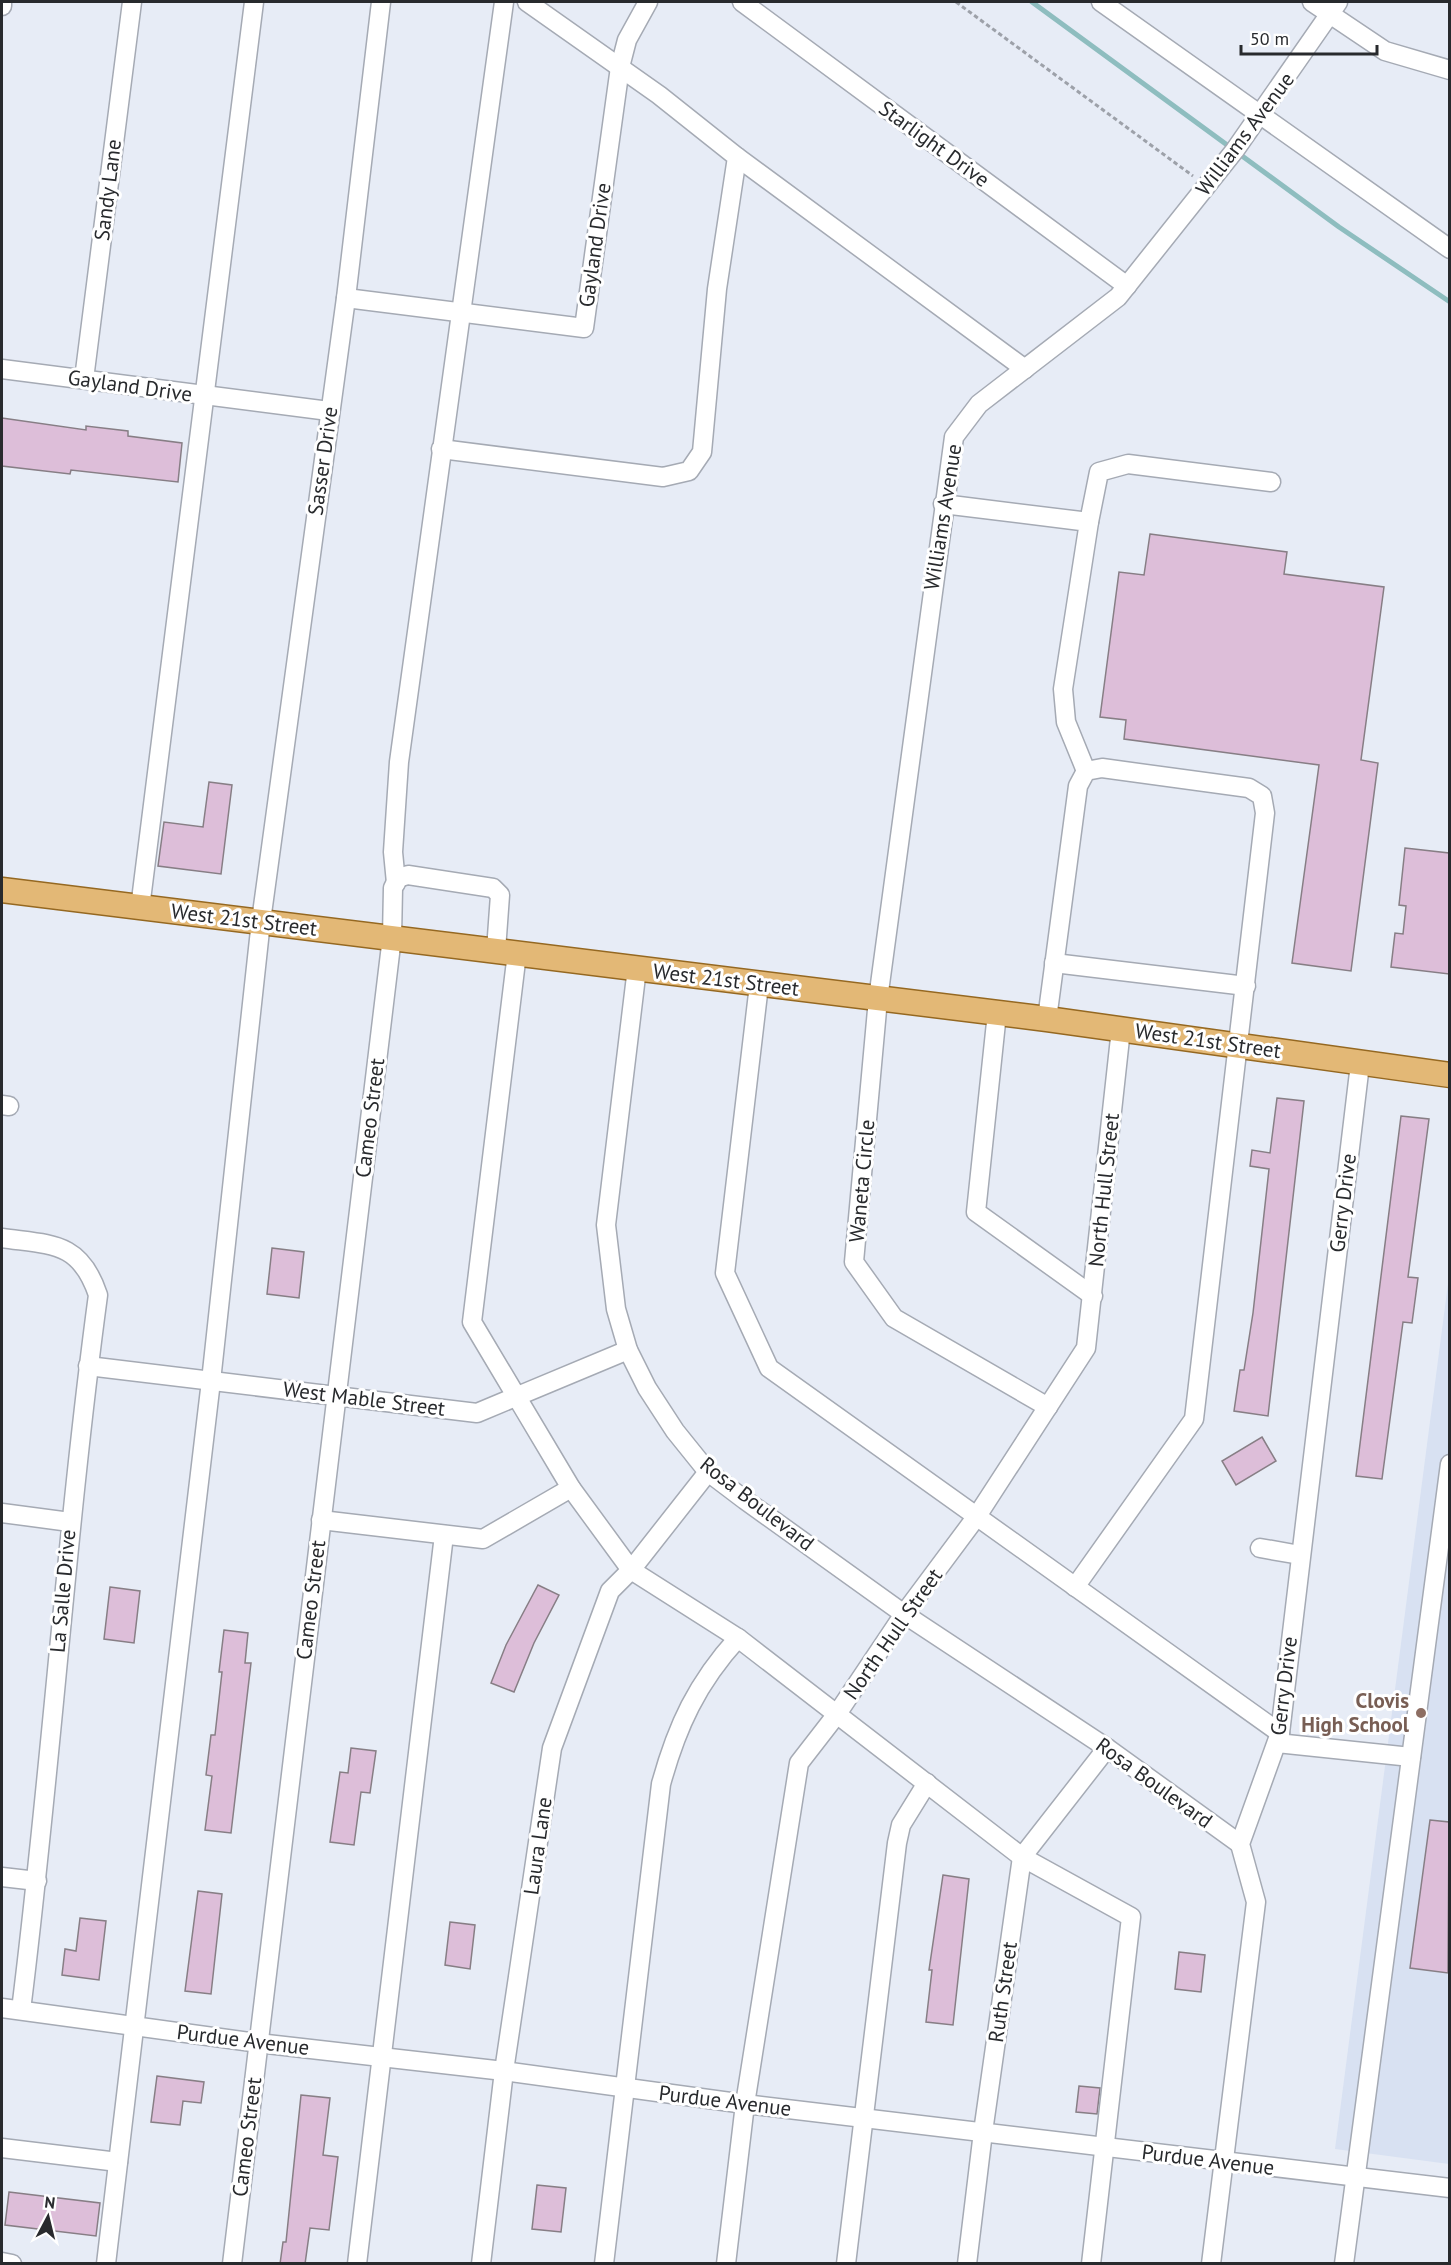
<svg xmlns="http://www.w3.org/2000/svg" width="1451" height="2265" viewBox="0 0 1451 2265" font-family="'PT Sans',sans-serif">
  <style>
    .built { fill: #d8e1f2 }
    .lines { fill: none; stroke-linecap: round; stroke-linejoin: round }
    .stream { stroke: #8ebdbf; stroke-width: 5 }
    .building { fill: #ddbed9; stroke: #877e85; stroke-width: 1.5 }
    .minor-casing { stroke: #a5aab4; stroke-width: 21 }
    .major-casing { stroke: #956821; stroke-width: 27 }
    .path { stroke: #9da1a9; stroke-width: 3; stroke-dasharray: 4.5 3; stroke-linecap: butt }
    .minor { stroke: #fff; stroke-width: 18 }
    .major { stroke: #e3b876; stroke-width: 24 }
    .education-dot { fill: #8d6e63; stroke: #fff; stroke-width: 2 }
    .labels { text-anchor: middle; stroke-width: 6; stroke-linejoin: round; paint-order: stroke }
    .street-label { font-size: 21px; fill: #282a2d; stroke: #fff }
    .education-label { font-size: 21px; font-weight: bold; fill: #785e54; stroke: #fff; text-anchor: end }
  </style>
  <rect width="100%" height="100%" fill="#e7ecf6"/>
  <polygon class="built" points="1449,1276 1449,2164 1335,2149"/>
  <g class="lines">
    <polyline class="stream" points="1032,2 1339,227 1450,302"/>
  </g>
  <g class="building">
    <polygon points="2,418 86,430 86,426 128,431 128,436 182,443 178,482 71,470 70,474 2,466"/>
    <polygon points="1150,534 1287,552 1284,574 1384,587 1361,760 1378,763 1351,971 1292,963 1319,765 1124,739 1126,720 1100,717 1119,572 1144,575"/>
    <polygon points="209,782 232,785 221,874 158,866 164,822 203,827"/>
    <polygon points="1405,848 1449,853 1449,974 1391,967 1395,933 1403,934 1406,906 1399,905"/>
    <polygon points="1277,1098 1304,1101 1268,1416 1234,1411 1240,1370 1244,1370 1253,1313 1269,1169 1250,1166 1252,1150 1270,1153"/>
    <polygon points="1401,1116 1429,1119 1408,1277 1418,1278 1412,1323 1403,1322 1382,1479 1356,1476"/>
    <polygon points="272,1248 304,1252 299,1298 267,1294"/>
    <polygon points="1262,1437 1276,1461 1236,1485 1222,1461"/>
    <polygon points="538,1585 559,1595 534,1643 514,1692 491,1683 506,1645"/>
    <polygon points="110,1587 140,1591 134,1643 104,1639"/>
    <polygon points="224,1630 248,1633 245,1663 251,1663 231,1833 205,1830 212,1776 206,1775 211,1735 215,1735 222,1672 219,1672"/>
    <polygon points="351,1748 376,1751 370,1793 361,1792 354,1845 330,1842 340,1772 348,1773"/>
    <polygon points="1430,1820 1449,1822 1448,1973 1410,1968"/>
    <polygon points="943,1875 969,1879 953,2025 926,2022 932,1970 929,1970"/>
    <polygon points="198,1891 222,1894 211,1994 185,1991"/>
    <polygon points="80,1918 106,1921 99,1980 62,1975 65,1949 76,1951"/>
    <polygon points="450,1922 475,1925 470,1969 445,1965"/>
    <polygon points="1179,1952 1205,1955 1201,1992 1175,1989"/>
    <polygon points="157,2076 204,2082 201,2103 183,2101 180,2125 151,2122"/>
    <polygon points="1079,2086 1100,2088 1097,2114 1076,2112"/>
    <polygon points="301,2095 330,2098 323,2155 338,2157 329,2230 310,2228 305,2264 280,2264 283,2242 286,2242"/>
    <polygon points="537,2185 566,2188 561,2232 532,2229"/>
    <polygon points="9,2192 100,2203 96,2236 5,2225"/>
  </g>
  <g class="lines">
    <defs>
      <g id="minor">
        <polyline points="742,2 1127,286"/>
        <polyline points="1101,2 1450,249"/>
        <polyline points="1312,2 1385,51 1450,70"/>
        <polyline points="2,6 2,2"/>
        <polyline points="737,157 1025,369"/>
        <polyline points="346,298 584,328 620,67 627,40 648,2"/>
        <polyline points="2,369 329,411"/>
        <polyline points="84,379 132,2"/>
        <polyline points="441,449 663,477 689,471 702,452 717,289 737,157 659,95 527,2"/>
        <polyline points="943,504 1089,522 1063,689 1066,722 1086,771"/>
        <polyline points="1089,522 1099,472 1128,464 1271,482"/>
        <polyline points="396,883 393,852 399,762 504,2"/>
        <polyline points="140,908 254,2"/>
        <polyline points="517,953 472,1322 571,1488 631,1570 738,1638 1022,1857 1131,1917 1091,2264"/>
        <polyline points="1054,963 1246,986"/>
        <polyline points="637,968 606,1225 616,1309 628,1350 647,1388 675,1431 708,1472 745,1500 904,1614 1107,1748 1240,1844"/>
        <polyline points="759,985 725,1273 769,1368 1280,1733"/>
        <polyline points="997,1013 976,1212 1093,1296"/>
        <polyline points="1047,1019 1078,786 1086,771 1102,768 1249,788 1262,796 1265,813 1194,1419 1075,1587"/>
        <polyline points="2,1105 9,1106"/>
        <path d="M2 1238C51 1245 80 1241 98 1295 66 1533 51 1772 21 2010"/>
        <polyline points="88,1366 477,1413 628,1350"/>
        <polyline points="1048,1407 894,1318 854,1262 878,999 954,437 979,404 1118,297 1235,150 1338,2"/>
        <polyline points="2,1513 70,1522"/>
        <polyline points="321,1520 483,1539 571,1488"/>
        <polyline points="1260,1548 1300,1555"/>
        <polyline points="1277,1743 1411,1757"/>
        <polyline points="2,1877 37,1881"/>
        <polyline points="2,2008 258,2043 504,2071 745,2104 1450,2188"/>
        <polyline points="2,2148 118,2162"/>
        <polyline points="2,2262 12,2264"/>
        <polyline points="106,2264 211,1381 261,921 346,298 381,2"/>
        <polyline points="232,2264 392,937 393,888 398,878 408,875 493,888 500,895 496,950"/>
        <polyline points="357,2264 444,1535"/>
        <polyline points="481,2264 504,2071 552,1748 610,1591 631,1570 708,1472"/>
        <path d="M604 2264 661 1784C677 1726 697 1683 738 1638"/>
        <polyline points="726,2264 745,2104 799,1763 837,1714 904,1614 977,1516 1086,1348 1121,1029"/>
        <polyline points="846,2264 897,1843 901,1825 927,1783"/>
        <polyline points="967,2264 983,2132 1022,1857 1107,1748"/>
        <polyline points="1211,2264 1256,1902 1240,1844 1280,1733 1360,1064"/>
        <polyline points="1344,2264 1450,1464"/>
      </g>
      <polyline id="major" points="2,890 1047,1019 1450,1075"/>
    </defs>
    <use href="#minor" class="minor-casing"/>
    <use href="#major" class="major-casing"/>
    <polyline class="path" points="956,2 1193,176"/>
    <use href="#minor" class="minor"/>
    <use href="#major" class="major"/>
  </g>
  <circle class="education-dot" cx="1421" cy="1713" r="6"/>
  <g class="labels">
    <g class="street-label">
      <text transform="translate(1245 134) rotate(-53)" y="7">Williams Avenue</text>
      <text transform="translate(934 144) rotate(36)" y="7">Starlight Drive</text>
      <text transform="translate(108 190) rotate(-83)" y="7">Sandy Lane</text>
      <text transform="translate(595 245) rotate(-82)" y="7">Gayland Drive</text>
      <text transform="translate(130 386) rotate(8)" y="7">Gayland Drive</text>
      <text transform="translate(323 461) rotate(-82)" y="7">Sasser Drive</text>
      <text transform="translate(943 517) rotate(-81)" y="7">Williams Avenue</text>
      <text transform="translate(244 920) rotate(7)" y="7">West 21st Street</text>
      <text transform="translate(726 980) rotate(7)" y="7">West 21st Street</text>
      <text transform="translate(1208 1041) rotate(8)" y="7">West 21st Street</text>
      <text transform="translate(370 1118) rotate(-83)" y="7">Cameo Street</text>
      <text transform="translate(862 1181) rotate(-85)" y="7">Waneta Circle</text>
      <text transform="translate(1104 1190) rotate(-84)" y="7">North Hull Street</text>
      <text transform="translate(1343 1203) rotate(-83)" y="7">Gerry Drive</text>
      <text transform="translate(364 1399) rotate(7)" y="7">West Mable Street</text>
      <text transform="translate(757 1504) rotate(38)" y="7">Rosa Boulevard</text>
      <text transform="translate(63 1591) rotate(-85)" y="7">La Salle Drive</text>
      <text transform="translate(311 1600) rotate(-83)" y="7">Cameo Street</text>
      <text transform="translate(893 1634) rotate(-55)" y="7">North Hull Street</text>
      <text transform="translate(1284 1686) rotate(-83)" y="7">Gerry Drive</text>
      <text transform="translate(1154 1783) rotate(36)" y="7">Rosa Boulevard</text>
      <text transform="translate(538 1846) rotate(-82)" y="7">Laura Lane</text>
      <text transform="translate(1003 1992) rotate(-82)" y="7">Ruth Street</text>
      <text transform="translate(243 2040) rotate(7)" y="7">Purdue Avenue</text>
      <text transform="translate(725 2101) rotate(7)" y="7">Purdue Avenue</text>
      <text transform="translate(247 2137) rotate(-83)" y="7">Cameo Street</text>
      <text transform="translate(1208 2160) rotate(7)" y="7">Purdue Avenue</text>
    </g>
    <g class="education-label">
      <text x="1409" y="1708">Clovis<tspan x="1409" dy="24">High School</tspan></text>
    </g>
  </g>
  <rect width="1451" height="2265" fill="none" stroke="#282a2d" stroke-width="6"/>
  <g transform="translate(48 2217) rotate(7)" stroke="#ffffff" stroke-width="4.5" paint-order="stroke">
  <path d="M0-4.5L10 22L0 15L-10 22Z" fill="#282a2d"/>
  <text y="-9" font-size="16" font-weight="bold" text-anchor="middle" fill="#282a2d">N</text>
  </g>
  <path d="M1241 45v9h136v-9" fill="none" stroke="#282a2d" stroke-width="3"/>
  <text x="1250" y="45" font-size="18" fill="#282a2d" stroke="#ffffff" stroke-width="4.5" paint-order="stroke">50 m</text>
</svg>
